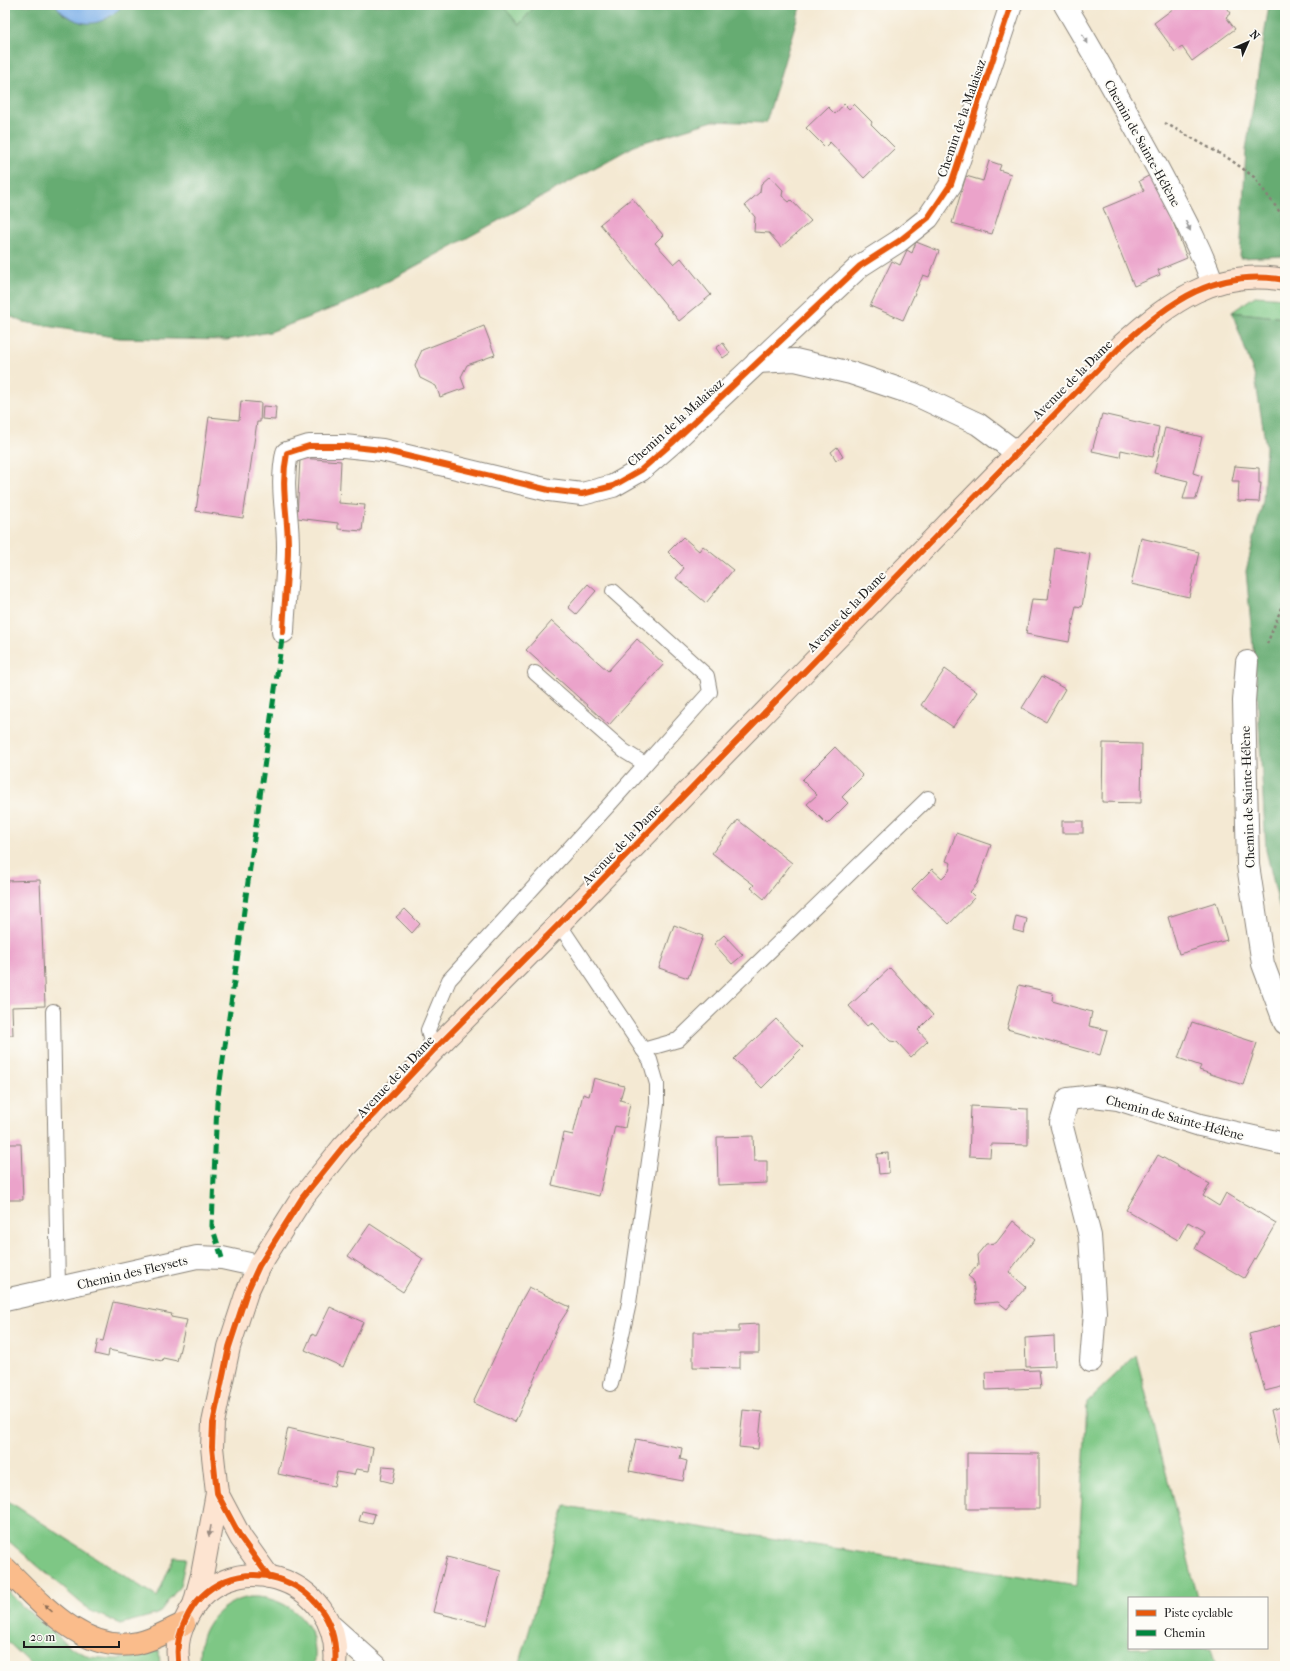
<svg xmlns="http://www.w3.org/2000/svg" width="1290" height="1671" viewBox="0 0 1290 1671" font-family="'IM FELL French Canon',serif">
  <style>
    .green { fill: #7ec785; stroke: #4d7250 }
    .forest { fill: #66ac72; stroke: #416447 }
    .water { fill: #7aafe8; stroke: #4b6682 }
    .building { fill: #eba3ca }
    .lines { fill: none; stroke-linecap: round; stroke-linejoin: round }
    .lane-casing { stroke: #888278; stroke-width: 16 }
    .street-casing { stroke: #888278; stroke-width: 24 }
    .secondary-casing { stroke: #888278; stroke-width: 24 }
    .highway-casing { stroke: #888278; stroke-width: 24 }
    .path { stroke: #888278; stroke-width: 2.5; stroke-dasharray: 3 3; stroke-linecap: butt }
    .lane { stroke: #fff; stroke-width: 14 }
    .street { stroke: #fff; stroke-width: 22 }
    .secondary { stroke: #fde4d1; stroke-width: 22 }
    .highway { stroke: #fabc8b; stroke-width: 22 }
    .quiet { stroke: #00873e; stroke-width: 5; stroke-dasharray: 10 5; stroke-linecap: butt }
    .cycleway-casing { stroke: #fdfcf7; stroke-width: 8 }
    .cycleway { stroke: #e8590c; stroke-width: 6 }
    .oneway { fill: #999 }
    .oneway2 { fill: #988a80 }
    .oneway3 { fill: #8b6c54 }
    .labels { text-anchor: middle; stroke-width: 4; stroke-linejoin: round; paint-order: stroke }
    .street-label { font-size: 13px; fill: #1c1c1c; stroke: #fdfcf7 }
  </style>
  <rect width="100%" height="100%" fill="#fdfcf7"/>
  <filter id="ink" filterUnits="userSpaceOnUse"><feTurbulence type="fractalNoise" baseFrequency=".025" numOctaves="2"/><feDisplacementMap in="SourceGraphic" scale="8" xChannelSelector="R" yChannelSelector="G"/><feConvolveMatrix kernelMatrix="1 2 1 2 8 2 1 2 1" color-interpolation-filters="sRGB"/></filter>
  <filter id="wash" filterUnits="userSpaceOnUse"><feTurbulence type="fractalNoise" baseFrequency=".012" numOctaves="4" result="noise"/><feDisplacementMap in="SourceGraphic" scale="16" xChannelSelector="R" yChannelSelector="G"/><feGaussianBlur stdDeviation="0.9" result="paint"/><feColorMatrix in="noise" values="0 0 0 0 0 0 0 0 0 0 0 0 0 0 0 0 0 1.4 0 .05"/><feComposite in="paint" operator="in"/></filter>
  <g filter="url(#wash)">
    <rect width="100%" height="100%" fill="#f4e9d3"/>
    <g class="green">
      <polygon points="502,5 536,5 519,25"/>
      <polygon points="1255,296 1285,298 1285,318 1232,312"/>
      <polygon points="1136,1355 1198,1598 1129,1598 1129,1648 1211,1648 1216,1666 519,1666 565,1506 1077,1586 1087,1402"/>
      <polygon points="5,1499 157,1597 174,1557 186,1558 180,1586 158,1614 120,1624 89,1610 5,1538"/>
      <polygon points="5,1588 22,1606 56,1635 72,1648 90,1657 116,1659 138,1657 159,1650 160,1666 33,1666 5,1639"/>
      <path d="M250 1597C288 1595 322 1626 314 1666H200C195 1632 216 1603 250 1597Z"/>
    </g>
    <g class="forest">
      <polygon points="5,5 56,5 64,15 83,23 123,5 502,5 519,25 536,5 801,5 766,123 713,121 638,144 354,300 270,332 227,340 119,338 23,322 5,314"/>
      <polygon points="1269,5 1285,5 1285,256 1240,258 1246,150"/>
      <polygon points="1232,312 1285,318 1285,931 1266,850 1257,690 1246,571 1263,501 1266,447 1255,377"/>
    </g>
    <path class="water" d="M56 5H123C109 20 92 29 73 19 65 15 61 13 56 5Z"/>
    <g id="blocks">
      <g class="building">
        <polygon points="1178,5 1225,5 1231,13 1226,17 1235,29 1192,61 1182,47 1175,52 1154,23"/>
        <polygon points="844,104 849,109 854,104 872,122 871,124 895,148 864,178 830,142 825,147 806,128 828,107 835,114"/>
        <polygon points="989,161 1001,165 999,170 1011,174 992,234 952,223 966,176 983,181"/>
        <polygon points="1154,173 1187,258 1158,270 1160,275 1134,286 1103,208 1144,191 1139,181"/>
        <polygon points="770,176 783,190 782,196 789,202 791,200 811,221 781,247 769,233 754,232 755,217 745,205 760,192 761,184"/>
        <polygon points="632,198 663,235 655,243 674,264 681,258 711,295 679,321 600,224"/>
        <polygon points="916,242 939,251 929,277 923,275 903,320 870,306 892,261 900,265 907,250 912,253"/>
        <polygon points="484,326 495,355 467,365 461,377 465,388 440,397 436,386 420,378 415,365 422,350"/>
        <polygon points="723,343 730,353 723,358 716,348"/>
        <polygon points="241,401 261,403 260,422 257,422 243,518 196,511 209,417 239,420"/>
        <polygon points="263,406 276,407 275,420 262,419"/>
        <polygon points="1102,414 1159,427 1153,457 1121,450 1120,457 1092,451"/>
        <polygon points="1165,428 1202,437 1193,473 1202,476 1196,499 1183,499 1188,481 1154,473"/>
        <polygon points="837,447 843,457 836,460 831,452"/>
        <polygon points="300,458 341,461 339,503 365,505 362,531 338,529 338,523 297,518"/>
        <polygon points="1235,466 1259,468 1259,483 1261,483 1259,502 1238,501 1239,481 1232,481"/>
        <polygon points="683,537 699,551 703,546 733,570 706,603 676,578 684,568 668,552"/>
        <polygon points="1141,538 1199,552 1189,597 1131,584"/>
        <polygon points="1055,548 1090,554 1082,607 1076,606 1069,642 1026,634 1032,599 1048,600"/>
        <polygon points="588,584 596,591 576,614 568,607"/>
        <polygon points="552,621 608,671 637,639 664,664 609,725 526,650"/>
        <polygon points="945,669 977,692 953,727 921,705"/>
        <polygon points="1042,676 1065,689 1046,722 1022,708"/>
        <polygon points="1103,743 1142,744 1141,803 1102,802"/>
        <polygon points="835,747 863,776 842,797 848,803 827,824 807,804 817,795 802,780"/>
        <polygon points="738,820 792,863 764,899 751,888 754,885 712,853"/>
        <rect x="1062" y="821" width="21" height="12"/>
        <polygon points="956,833 991,845 977,884 970,892 975,897 949,924 912,889 932,869 942,878 949,871 951,863 946,861"/>
        <polygon points="40,880 45,1006 12,1007 13,1035 5,1035 5,881"/>
        <polygon points="1216,902 1227,940 1179,954 1168,917"/>
        <polygon points="405,909 420,924 412,933 396,917"/>
        <polygon points="1016,916 1027,919 1024,933 1013,930"/>
        <polygon points="674,925 703,936 688,978 659,968"/>
        <polygon points="724,935 743,955 732,964 714,944"/>
        <polygon points="890,968 933,1015 918,1030 928,1041 911,1057 897,1042 890,1041 872,1022 867,1026 849,1006"/>
        <polygon points="1019,985 1053,993 1052,1001 1092,1012 1089,1026 1107,1030 1100,1055 1007,1029"/>
        <polygon points="776,1019 803,1047 762,1088 734,1059"/>
        <polygon points="1192,1022 1257,1043 1243,1085 1199,1070 1201,1066 1178,1058"/>
        <polygon points="594,1078 624,1086 620,1100 630,1103 625,1128 615,1126 599,1196 552,1185 564,1133 573,1135 583,1094 589,1096"/>
        <polygon points="971,1106 1028,1109 1028,1145 991,1144 990,1157 969,1156"/>
        <polygon points="753,1136 754,1161 767,1161 767,1183 718,1185 717,1137"/>
        <polygon points="5,1144 21,1144 23,1200 5,1200"/>
        <polygon points="888,1153 889,1173 879,1174 877,1154"/>
        <polygon points="1158,1155 1210,1184 1203,1196 1219,1206 1226,1193 1276,1223 1244,1278 1195,1249 1204,1231 1188,1222 1178,1240 1126,1210"/>
        <polygon points="1013,1221 1035,1239 1009,1272 1026,1287 1007,1309 998,1302 976,1304 973,1280 968,1276 978,1265 977,1255 986,1244 996,1243"/>
        <polygon points="370,1224 423,1259 403,1292 348,1256"/>
        <polygon points="529,1287 570,1307 559,1324 515,1422 473,1403 519,1305"/>
        <polygon points="113,1302 172,1314 171,1317 187,1320 177,1361 163,1358 162,1361 109,1350 108,1357 95,1354 98,1340 103,1341"/>
        <polygon points="330,1307 363,1322 343,1367 305,1350 312,1334 316,1336"/>
        <polygon points="759,1324 759,1353 740,1353 740,1368 693,1367 693,1332 739,1332 739,1325"/>
        <polygon points="1285,1324 1285,1386 1265,1391 1249,1334"/>
        <polygon points="1054,1336 1055,1366 1026,1367 1025,1338"/>
        <polygon points="1039,1370 1041,1388 986,1390 985,1372"/>
        <polygon points="1285,1406 1285,1465 1284,1465 1271,1410"/>
        <polygon points="743,1410 762,1412 758,1449 739,1447"/>
        <polygon points="288,1428 373,1448 369,1471 356,1469 354,1475 337,1472 334,1486 278,1474"/>
        <polygon points="636,1439 682,1448 680,1459 687,1461 683,1481 629,1471"/>
        <polygon points="967,1453 1039,1454 1039,1509 967,1509"/>
        <polygon points="383,1466 396,1467 393,1483 381,1480"/>
        <polygon points="362,1511 375,1514 372,1524 359,1521"/>
        <polygon points="447,1557 501,1571 487,1625 433,1612"/>
      </g>
    </g>
  </g>
  <g filter="url(#ink)">
    <use href="#blocks" fill-opacity="0" stroke="#888278" stroke-width="1"/>
    <g class="lines">
      <defs>
        <g id="lane">
          <polyline points="535,673 624,751 645,764"/>
          <polyline points="559,924 650,1060 657,1084 657,1104 629,1303 611,1384"/>
          <polyline points="53,1011 58,1288"/>
          <polyline points="643,1050 678,1040 928,798"/>
          <polyline points="433,1051 428,1030 449,980 608,806 710,692 707,676 613,591"/>
        </g>
        <g id="street">
          <path d="M1065 5C1097 59 1128 114 1158 169 1178 207 1199 244 1213 284"/>
          <polyline points="757,362 795,360 851,373 914,394 978,424 1016,452"/>
          <path d="M283 632C284 604 288 575 288 547 288 513 280 487 287 453L309 446H344L382 450 549 490 582 494 613 486 641 470 672 443 860 266 899 241 928 218 951 184 1011 5"/>
          <polyline points="1247,662 1244,701 1248,865 1263,964 1285,1023"/>
          <polyline points="5,1300 197,1257 222,1258 259,1266"/>
          <polyline points="1091,1361 1095,1312 1090,1236 1061,1123 1068,1099 1094,1096 1118,1099 1200,1125 1285,1144"/>
          <polyline points="330,1625 376,1666"/>
        </g>
        <g id="secondary">
          <path d="M269 1577 241 1538 217 1493 212 1447 213 1423 229 1347 247 1292 259 1266 302 1198 343 1147 433 1051 559 924 1122 345C1171 301 1215 268 1285 280"/>
          <polyline points="194,1605 202,1575 217,1493"/>
          <path d="M179 1666C176 1651 178 1635 185 1621 222 1539 344 1575 335 1666"/>
        </g>
        <path id="highway" d="M5 1568C40 1602 84 1655 138 1643 154 1640 169 1630 184 1624"/>
      </defs>
      <use href="#lane" class="lane-casing"/>
      <use href="#street" class="street-casing"/>
      <use href="#secondary" class="secondary-casing"/>
      <use href="#highway" class="highway-casing"/>
      <g class="path">
        <polyline points="1165,123 1231,160 1254,177 1285,219"/>
        <polyline points="1267,644 1279,614 1285,595"/>
      </g>
      <use href="#lane" class="lane"/>
      <use href="#street" class="street"/>
      <use href="#secondary" class="secondary"/>
      <use href="#highway" class="highway"/>
      <polyline class="quiet" points="222,1258 212,1226 217,1103 283,632"/>
      <defs>
        <g id="cycleway">
          <path d="M283 632C284 604 288 575 288 547 288 513 280 487 287 453L309 446H344L382 450 549 490 582 494 613 486 641 470 672 443 860 266 899 241 928 218 951 184 1011 5"/>
          <path d="M269 1577 241 1538 217 1493 212 1447 213 1423 229 1347 247 1292 259 1266 302 1198 343 1147 433 1051 559 924 1122 345C1171 301 1215 268 1285 280"/>
          <path d="M179 1666C176 1651 178 1635 185 1621 222 1539 344 1575 335 1666"/>
        </g>
      </defs>
      <use href="#cycleway" class="cycleway-casing"/>
      <use href="#cycleway" class="cycleway"/>
    </g>
    <defs><path id="oneway-solid" d="M-6-.8H1V-3.2L6.5 0L1 3.2V.8H-6Z"/></defs>
    <g class="oneway">
      <use href="#oneway-solid" transform="translate(1085 39) rotate(59)"/>
      <use href="#oneway-solid" transform="translate(1188 226) rotate(64)"/>
    </g>
    <use class="oneway2" href="#oneway-solid" transform="translate(210 1531) rotate(100)"/>
    <use class="oneway3" href="#oneway-solid" transform="translate(48 1608) rotate(-138)"/>
  </g>
  <g class="labels">
    <g class="street-label">
      <text transform="translate(961 118) rotate(-71)" y="5">Chemin de la Malaisaz</text>
      <text transform="translate(1143 143) rotate(61)" y="5">Chemin de Sainte-Hélène</text>
      <text transform="translate(1072 379) rotate(-45)" y="5">Avenue de la Dame</text>
      <text transform="translate(675 422) rotate(-42)" y="5">Chemin de la Malaisaz</text>
      <text transform="translate(846 611) rotate(-46)" y="5">Avenue de la Dame</text>
      <text transform="translate(1247 797) rotate(-92)" y="5">Chemin de Sainte-Hélène</text>
      <text transform="translate(621 844) rotate(-46)" y="5">Avenue de la Dame</text>
      <text transform="translate(395 1076) rotate(-47)" y="5">Avenue de la Dame</text>
      <text transform="translate(1175 1117) rotate(15)" y="5">Chemin de Sainte-Hélène</text>
      <text transform="translate(132 1272) rotate(-13)" y="5">Chemin des Fleysets</text>
    </g>
  </g>
  <rect width="1290" height="1671" fill="none" stroke="#fdfcf7" stroke-width="20"/>
  <rect x="1128" y="1597" width="140" height="52" fill="#fdfcf7" stroke="#a3a29f"/>
  <rect x="1136" y="1610" width="20" height="6" fill="#e8590c" stroke="#a3a29f"/>
  <text x="1164" y="1617" font-size="12" fill="#1c1c1c">Piste cyclable</text>
  <rect x="1136" y="1630" width="20" height="6" fill="#00873e" stroke="#a3a29f"/>
  <text x="1164" y="1637" font-size="12" fill="#1c1c1c">Chemin</text>
  <g transform="translate(1248 42) rotate(45)" stroke="#fdfcf7" stroke-width="3" paint-order="stroke">
  <path d="M0-3L7 15L0 10L-7 15Z" fill="#1c1c1c"/>
  <text y="-6" font-size="11" font-weight="bold" text-anchor="middle" fill="#1c1c1c">N</text>
  </g>
  <path d="M24 1641v6h95v-6" fill="none" stroke="#1c1c1c" stroke-width="2"/>
  <text x="30" y="1641" font-size="12" fill="#1c1c1c" stroke="#fdfcf7" stroke-width="3" paint-order="stroke">20 m</text>
</svg>
